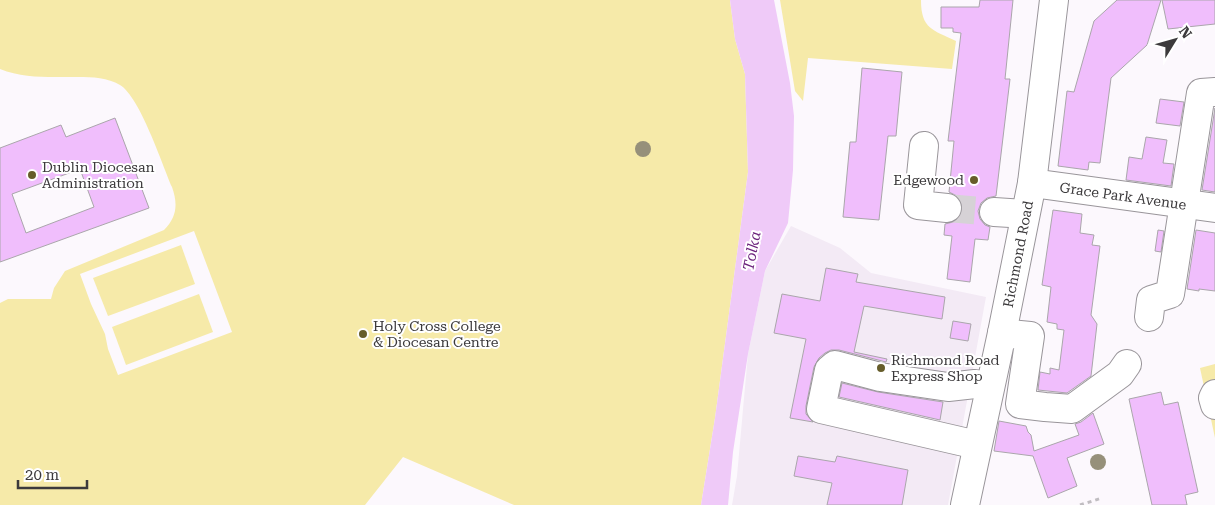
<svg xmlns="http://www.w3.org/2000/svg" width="1215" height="505" viewBox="0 0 1215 505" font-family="'Roboto Serif',serif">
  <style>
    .built { fill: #f3eaf5 }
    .green { fill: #f6eaa9; fill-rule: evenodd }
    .water { fill: #efcaf8 }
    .building { fill: #f0befc; stroke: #aaa6ab; fill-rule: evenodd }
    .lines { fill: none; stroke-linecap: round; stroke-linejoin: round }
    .minor-tunnel { stroke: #d6d2d6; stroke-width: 28; stroke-dasharray: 28 14; stroke-linecap: butt }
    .minor-casing { stroke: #99959a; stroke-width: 30 }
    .path { stroke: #c0bdc1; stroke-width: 3; stroke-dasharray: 4 4; stroke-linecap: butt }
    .minor { stroke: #fff; stroke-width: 28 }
    .tree { fill: #96907a }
    .poi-dot { fill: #665d2a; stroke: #fff; stroke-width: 2 }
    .labels { text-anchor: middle; stroke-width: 4; stroke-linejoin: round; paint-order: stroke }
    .poi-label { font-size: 14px; fill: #3c3a3c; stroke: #fff; text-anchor: start }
    .street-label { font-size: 14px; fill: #3c3a3c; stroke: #fff }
    .water-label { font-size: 15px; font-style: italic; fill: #6c237d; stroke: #fff }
  </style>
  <rect width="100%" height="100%" fill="#fcf8fd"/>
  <polygon class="built" points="791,226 840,248 871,273 986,297 948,505 732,505 737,476 748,354 765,271"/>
  <g class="green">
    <path d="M0 0H730L735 39 745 74 748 172 715 418 701 505H514L403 457 365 505H0V303L8 299H51L54 288 65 271 164 230C177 217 178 204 172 187 162 164 140 97 120 85 105 76 86 77 68 77 45 77 22 78 0 69ZM194 231 232 332 118 375 108 349 105 334 91 304 80 274Z"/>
    <path d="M780 0H921C921 29 933 30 956 41L952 69 808 58 803 101 795 91Z"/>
    <polygon points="181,245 195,284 108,316 93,278"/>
    <polygon points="199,294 213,332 126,365 112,327"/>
    <polygon points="1215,364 1215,438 1200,368"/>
  </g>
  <polygon class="water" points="730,0 774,0 790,83 794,116 793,170 788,223 765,271 748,354 733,452 728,505 701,505 715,418 748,172 745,74 735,39"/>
  <g class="building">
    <polygon points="980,0 1013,0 1005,79 1010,79 996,196 987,198 981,203 978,211 980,219 985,225 990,227 988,240 975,239 970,282 947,279 952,236 944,235 945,224 953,222 959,218 963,209 961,201 957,196 949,192 954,141 948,141 961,33 953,32 953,28 941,28 941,7 979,7"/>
    <polygon points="1117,0 1161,0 1147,45 1111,78 1100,163 1089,162 1088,170 1058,166 1067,91 1074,92 1094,21"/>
    <polygon points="1162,0 1215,0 1215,24 1168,29"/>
    <polygon points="862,68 902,72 896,136 888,136 879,220 843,217 850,142 856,142"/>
    <polygon points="1160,99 1184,102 1180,126 1156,123"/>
    <polygon points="1215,108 1215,192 1202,190"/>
    <path d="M115 118 149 208 0 262V148L61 125 66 137ZM80 169 94 207 26 233 12 194Z"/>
    <polygon points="1146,137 1167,140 1163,163 1174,164 1171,186 1126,180 1129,157 1142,159"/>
    <polygon points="1053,210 1082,214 1080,233 1094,235 1092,245 1100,246 1091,315 1097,324 1091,376 1067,393 1038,390 1040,372 1050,374 1050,368 1059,370 1064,330 1057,329 1057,324 1047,322 1051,287 1042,285"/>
    <polygon points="1158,230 1164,231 1161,252 1155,251"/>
    <polygon points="1196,230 1215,233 1215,291 1199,289 1199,291 1187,289"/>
    <polygon points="826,268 858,274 856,282 945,297 942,319 864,306 854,352 887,359 886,362 839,350 831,350 825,353 819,358 814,367 806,406 806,414 813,422 790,418 806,339 774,333 782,294 820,301"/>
    <polygon points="953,321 971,324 968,341 950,338"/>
    <polygon points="842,383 878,392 943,402 940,420 839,397"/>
    <polygon points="1161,392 1164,405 1178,402 1198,492 1185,495 1187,505 1152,505 1129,399"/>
    <polygon points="1093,413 1104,444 1067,458 1077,486 1048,498 1033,456 994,451 999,421 1026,426 1028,432 1031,435 1034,451 1079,435 1075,424 1081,422"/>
    <polygon points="798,456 835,462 837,456 908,470 902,505 827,505 832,483 794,476"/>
  </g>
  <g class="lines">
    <polyline class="minor-tunnel" points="947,208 994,212"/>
    <defs>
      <g id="minor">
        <polyline points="924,146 918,205 947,208"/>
        <polyline points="1032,183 1215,208"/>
        <polyline points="994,212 1025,214"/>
        <polyline points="1149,317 1151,300 1170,294 1201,93 1215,92"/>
        <polyline points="1002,333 1030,336 1020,404 1045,407 1072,409 1120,374 1127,364"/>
        <polyline points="1215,394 1213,398 1215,405"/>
        <polyline points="977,445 821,409 829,370 835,365 880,377 948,387 975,384 990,386"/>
        <polyline points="965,505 1002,333 1032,183 1054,0"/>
      </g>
    </defs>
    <use href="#minor" class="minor-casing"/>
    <polyline class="path" points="1080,505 1102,498"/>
    <use href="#minor" class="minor"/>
  </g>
  <g class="tree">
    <circle cx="643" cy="149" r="8"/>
    <circle cx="1098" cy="462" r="8"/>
  </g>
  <g class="poi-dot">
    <circle cx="32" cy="175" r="5"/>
    <circle cx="974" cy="180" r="5"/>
    <circle cx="363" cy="334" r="5"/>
    <circle cx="881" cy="368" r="5"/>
  </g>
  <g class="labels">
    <g class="poi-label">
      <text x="42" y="172">Dublin Diocesan<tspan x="42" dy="16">Administration</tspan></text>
      <text x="964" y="185" text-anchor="end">Edgewood</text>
      <text x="373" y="331">Holy Cross College<tspan x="373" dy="16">&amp; Diocesan Centre</tspan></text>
      <text x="891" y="365">Richmond Road<tspan x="891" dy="16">Express Shop</tspan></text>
    </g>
    <g class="street-label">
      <text transform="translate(1123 196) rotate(8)" y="5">Grace Park Avenue</text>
      <text transform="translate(1018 254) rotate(-79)" y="5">Richmond Road</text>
    </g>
    <g class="water-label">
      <text transform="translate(752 251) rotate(-79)" y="5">Tolka</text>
    </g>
  </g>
  <g transform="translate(1175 40) rotate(53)" stroke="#ffffff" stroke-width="4" paint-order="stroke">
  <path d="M0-4L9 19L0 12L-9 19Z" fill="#3c3a3c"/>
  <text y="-8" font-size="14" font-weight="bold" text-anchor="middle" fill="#3c3a3c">N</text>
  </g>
  <path d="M18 480v8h69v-8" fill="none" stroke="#3c3a3c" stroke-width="2.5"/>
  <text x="25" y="480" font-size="15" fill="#3c3a3c" stroke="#ffffff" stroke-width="4" paint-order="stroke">20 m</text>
</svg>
